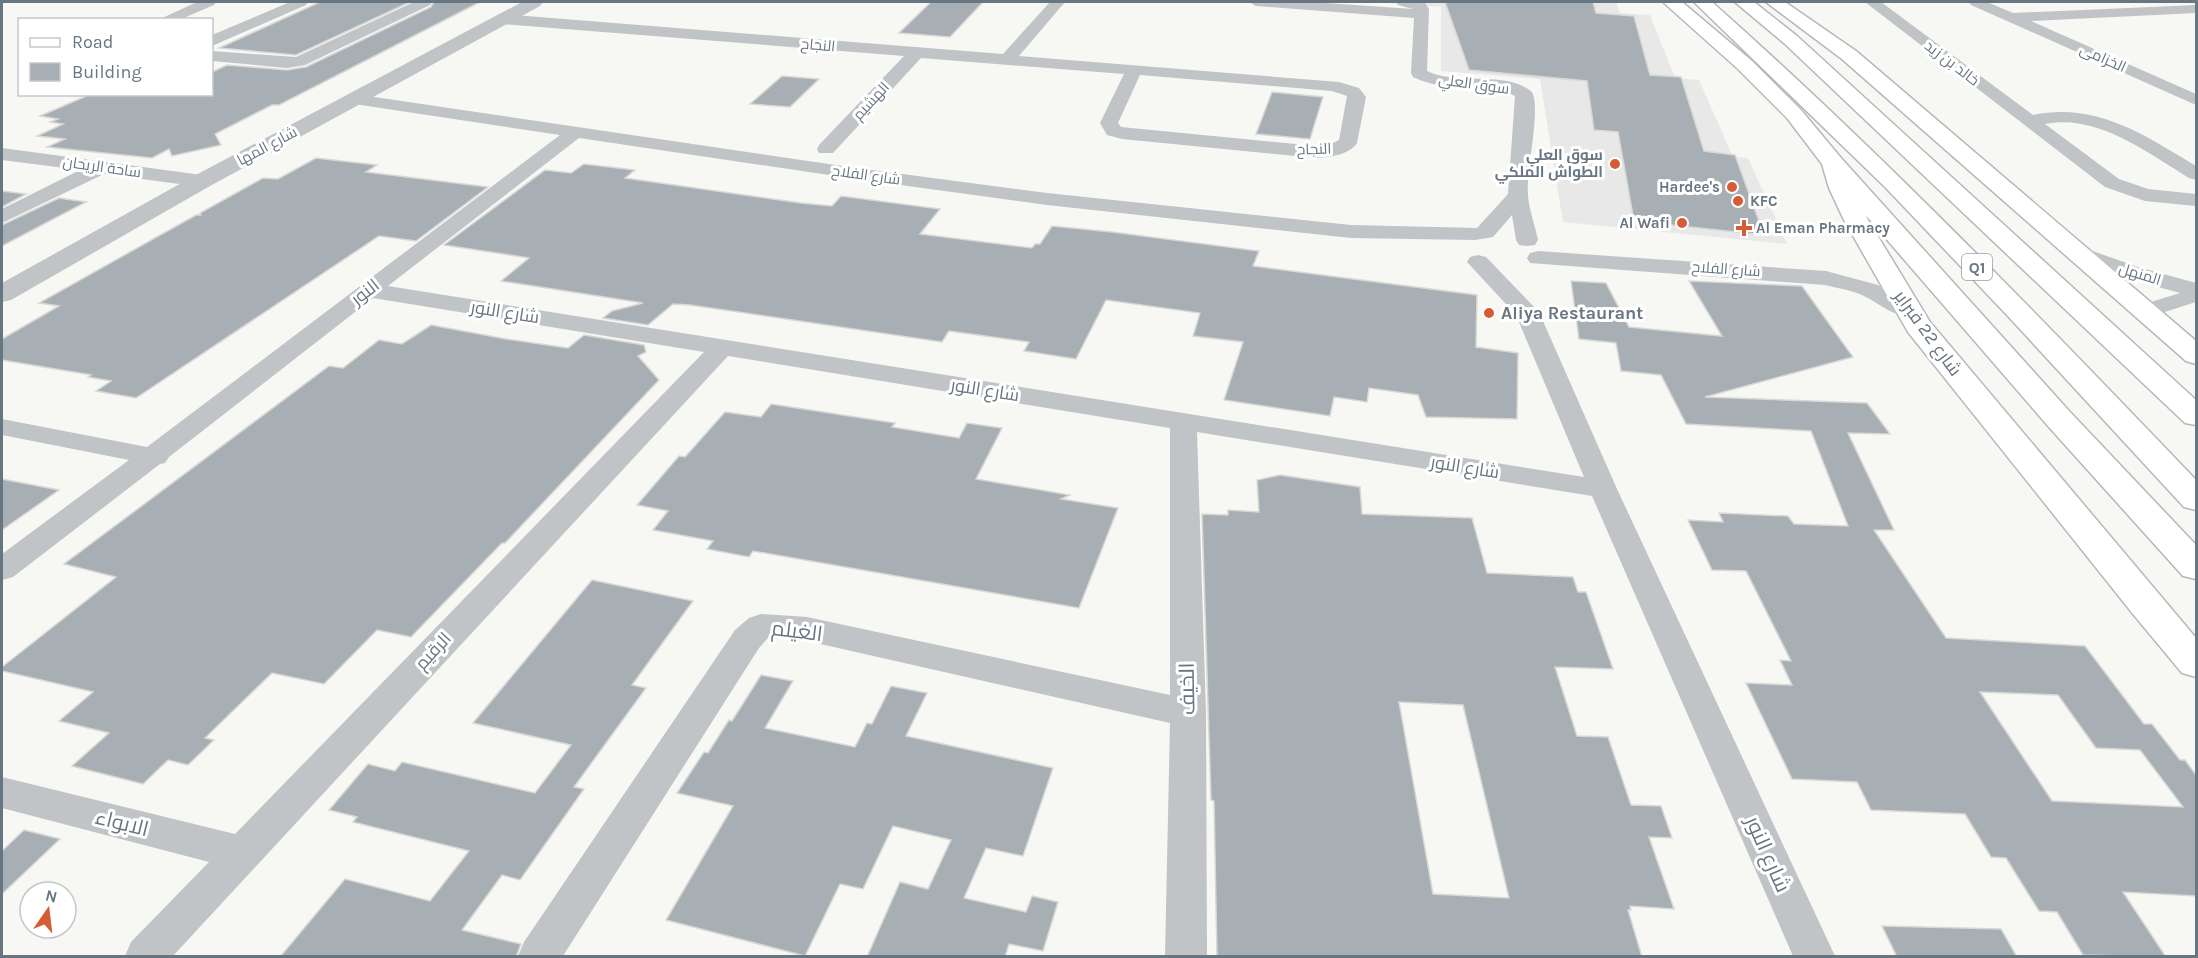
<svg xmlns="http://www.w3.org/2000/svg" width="2198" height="958" viewBox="0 0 2198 958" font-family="Karla,Cairo,sans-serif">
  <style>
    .built { fill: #e7e8e7 }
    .building { fill: #a8afb4; stroke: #d8d8d6; stroke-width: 1.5; fill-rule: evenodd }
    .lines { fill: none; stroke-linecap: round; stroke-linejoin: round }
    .secondary-casing { stroke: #b5b9bd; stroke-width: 3 }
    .motorway-casing { stroke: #b5b8bb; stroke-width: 3 }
    .minor { fill: #c0c4c7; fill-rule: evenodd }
    .tertiary { fill: #c0c4c7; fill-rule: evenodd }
    .secondary { fill: #fff; fill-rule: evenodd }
    .motorway { fill: #fff; fill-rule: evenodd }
    .poi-dot { fill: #d65c35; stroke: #fff; stroke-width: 2 }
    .labels { text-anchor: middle; stroke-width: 6; stroke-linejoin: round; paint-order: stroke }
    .far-street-label { font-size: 15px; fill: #687682; stroke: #fff }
    .far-poi-label { font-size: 15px; font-weight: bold; fill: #687682; stroke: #fff; text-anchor: end }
    .shield { fill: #fff; stroke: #959fa8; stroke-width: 1.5 }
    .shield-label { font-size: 16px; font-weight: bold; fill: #687682 }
    .street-label { font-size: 18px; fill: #687682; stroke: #fff }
    .poi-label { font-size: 18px; font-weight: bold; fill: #687682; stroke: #fff; text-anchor: start }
    .near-street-label { font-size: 21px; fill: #687682; stroke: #fff }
  </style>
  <rect width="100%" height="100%" fill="#f7f7f4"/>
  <polygon class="built" points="1374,2 1616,2 1620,13 1650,15 1675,78 1699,80 1733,157 1748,158 1787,244 1563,222 1540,79 1441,71 1441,7"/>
  <g class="building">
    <polygon points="320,2 410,2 296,55 219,48"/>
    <polygon points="434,2 480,2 279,105 272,105 215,134 221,145 172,156 169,149 152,158 47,147 65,139 37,136 63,124 50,122 58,119 40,116 91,94 212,94 212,72 227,65 287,70 306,67 431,7"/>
    <polygon points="931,2 983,2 950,37 899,33"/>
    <polygon points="1445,2 1593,2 1596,13 1634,16 1650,75 1681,77 1704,151 1735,155 1764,235 1634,221 1618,132 1594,130 1587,81 1469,70"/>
    <polygon points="782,76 819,79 790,107 750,104"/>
    <polygon points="1272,92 1323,97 1310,139 1256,134"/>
    <polygon points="316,158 377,165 366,172 488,187 416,241 379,236 136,398 96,391 111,381 88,377 91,375 2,360 2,339 59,306 39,303 196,215 201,215 200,213 263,178 278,179"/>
    <polygon points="584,164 635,170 625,178 801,203 832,206 841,196 940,209 920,234 1032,248 1035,244 1040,244 1052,226 1112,232 1259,251 1253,266 1477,295 1476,347 1518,353 1517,419 1426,417 1418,395 1369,388 1367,402 1334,397 1330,416 1224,400 1243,342 1193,336 1200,313 1106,300 1076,359 1024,351 1029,342 949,331 942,342 690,305 673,304 648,325 603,318 612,311 643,303 501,281 529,258 444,245 545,170 571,173"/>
    <polygon points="2,191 26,194 2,207"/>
    <polygon points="59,198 86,202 2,246 2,225"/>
    <path d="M1571 281 1606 283 1629 327 1722 336 1689 281 1802 286 1853 357 1705 397 1867 403 1890 434 1848 433 1894 530H1874L1946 638 2085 646 2144 724H2152L2180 760H2185L2196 775V896L2123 892 2166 957 2083 955 2057 912 2039 911 2006 858 1991 857 1965 814 1871 810 1857 782 1792 779 1746 683 1792 685 1780 660 1791 661 1746 571 1712 570 1688 520 1723 522 1719 513 1788 516 1794 524 1848 526 1811 431 1686 424 1661 375 1621 371 1616 343 1579 339ZM1980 692 2058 695 2096 748 2140 750 2183 807 2052 801Z"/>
    <polygon points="431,325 506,339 568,348 584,335 644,345 646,352 638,356 659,380 505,543 502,543 411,637 377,630 324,684 272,673 205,738 214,740 188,765 168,760 143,784 72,766 109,733 59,721 93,692 2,671 2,667 116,577 64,564 329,366 343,368 379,340 402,344"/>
    <polygon points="771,404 895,423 892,427 959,438 967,423 1002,428 976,479 1070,495 1061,499 1118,508 1079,608 753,551 749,557 707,549 713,541 653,530 668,511 637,505 679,456 685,457 725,412 761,417"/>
    <path d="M1280 475 1360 487 1362 514 1472 518 1487 573 1573 577 1578 592H1586L1613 669 1555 667 1577 736 1608 737 1631 805 1661 806 1672 838 1649 837 1674 909 1630 906 1631 910H1628L1642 957H1217L1214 801 1211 800 1202 514 1228 515V510L1259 512 1257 480ZM1399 702 1463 705 1509 898 1433 894Z"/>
    <polygon points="2,479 59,490 2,530"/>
    <polygon points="592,580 693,601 632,685 646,688 574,787 584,789 520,880 502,875 462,930 521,944 516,957 280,957 345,879 430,901 469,851 353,822 357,817 329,810 368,764 395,771 402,762 535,793 571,745 473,723"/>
    <polygon points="761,675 793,681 765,728 855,747 867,723 872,724 891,686 927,693 906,736 1053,768 1023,856 986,848 964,898 1026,912 1032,896 1058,902 1043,951 1009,944 1005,957 867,957 900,882 928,889 951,840 893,826 863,889 840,884 805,956 666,920 733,806 677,793 704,752 708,753 729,720 732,721"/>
    <polygon points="24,830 60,839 2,894 2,851"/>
    <polygon points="1882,926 2001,929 2017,957 1897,957"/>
  </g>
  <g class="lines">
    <defs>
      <g id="secondary">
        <polygon points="1663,2 1682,2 1752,61 1801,110 1841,158 1868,220 1930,322 2196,638 2196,677 2182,673 2133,614 1908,332 1844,220 1829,188 1822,164 1787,118 1738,69"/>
        <polygon points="1766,2 1785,2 1856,51 2196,341 2196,364 2186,361 1842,59"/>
      </g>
      <g id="motorway">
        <path d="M1694 2H1712C1882 153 2039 316 2196 480V510L2184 507 2006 314 1885 187Z"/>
        <polygon points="1735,2 1754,2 1797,36 2196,400 2196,425 2185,423 1785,44"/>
        <polygon points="1833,156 1841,158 2070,412 2196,545 2196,579 2183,576 2048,426 1825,168 1822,163 1825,158"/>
      </g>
    </defs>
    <use href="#secondary" class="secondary-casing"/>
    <use href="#motorway" class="motorway-casing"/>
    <g class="minor">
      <polygon points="197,2 216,2 214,5 179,20 158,20"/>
      <polygon points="290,2 308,2 306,5 212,46 212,35"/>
      <polygon points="414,2 432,2 430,5 305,65 287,68 212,61 212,51 296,57"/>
      <path d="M1050 2H1065L1019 56 1339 82 1359 88 1366 97 1357 143C1349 155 1330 157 1316 158L1122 139 1107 135 1100 123 1124 74 921 58 833 153H819L817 149 819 145 904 56 502 24 494 19 502 14 1003 54ZM1140 75 1332 91 1347 96 1339 140 1327 146H1316L1121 127 1118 123Z"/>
      <path d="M1249 2H1311L1413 9 1398 5 1396 2 1425 3 1429 9 1427 71C1455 84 1489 74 1518 84 1522 86 1531 89 1533 94 1540 115 1526 170 1528 195 1529 210 1535 225 1538 240L1535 245 1527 246 1519 245 1516 240 1512 215 1493 237 1475 240 1351 238 1047 205 849 178 579 138 388 286 1584 477 1516 315 1467 262 1470 257 1478 255 1486 257 1539 312 1617 489 1835 956H1793L1592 496 1197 432 1206 713 1207 956H1165L1170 723 807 641 768 638 759 648 563 956H518L524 942 735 630 749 618 761 614 807 617 1170 695V428L728 356 173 956H125L131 942 209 862 2 808V777L235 834 704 352 373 298 169 457 165 463 160 464 13 577 2 580V554L129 460 2 435V419L147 447 560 135 354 104 348 103 345 99 348 95 354 94 849 167 1047 193 1351 225 1477 228 1508 194 1515 96C1485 80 1446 94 1413 77L1411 73 1414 18 1256 6Z"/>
      <path d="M1865 2H1881L2033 115C2097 102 2144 135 2196 166V180L2189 178C2146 152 2098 114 2045 124L2119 179 2148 189 2196 194V206L2145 201 2105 187Z"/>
      <polygon points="1969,2 1987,2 2013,13 2196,5 2196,13 2031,21 2196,94 2196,105 1971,5"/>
      <polygon points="2,148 202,175 209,177 212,181 209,185 202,187 104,174 2,223 2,209 80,170 2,160"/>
      <polygon points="2084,248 2138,267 2196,283 2196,302 2146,318 2138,316 2134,311 2138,306 2180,293 2122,277 2076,260 2073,255 2076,250"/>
      <path d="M1538 251 1826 271 1878 285 1915 305 1919 310 1915 315C1896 320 1880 303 1862 295 1851 290 1837 288 1825 285L1530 263 1527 258 1530 253Z"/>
    </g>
    <polygon class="tertiary" points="522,2 543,2 540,6 210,186 11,300 2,302 2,283 194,176"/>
    <use href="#secondary" class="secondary"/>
    <use href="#motorway" class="motorway"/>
  </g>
  <g class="poi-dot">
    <circle cx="1615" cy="164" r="6"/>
    <circle cx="1732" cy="187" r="6"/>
    <circle cx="1738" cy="201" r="6"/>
    <circle cx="1682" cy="223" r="6"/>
    <path d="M1741 219h6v6h6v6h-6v6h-6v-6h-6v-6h6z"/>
    <circle cx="1489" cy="313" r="6"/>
  </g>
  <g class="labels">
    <g class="far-street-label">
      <text transform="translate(818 45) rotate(5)" y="5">النجاح</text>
      <text transform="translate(2103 58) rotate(24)" y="5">الخزامى</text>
      <text transform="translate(1952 63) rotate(37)" y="5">خالد بن زيد</text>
      <text transform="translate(1474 84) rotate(8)" y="5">سوق العلي</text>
      <text transform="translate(871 101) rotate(-47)" y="5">الهشيم</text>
      <text transform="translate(267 146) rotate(-28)" y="5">شارع المها</text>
      <text transform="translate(1314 149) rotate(-2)" y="5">النجاح</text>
      <text transform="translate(102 167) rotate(8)" y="5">ساحة الريحان</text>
      <text transform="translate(866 175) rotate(8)" y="5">شارع الفلاح</text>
      <text transform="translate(1726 269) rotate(4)" y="5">شارع الفلاح</text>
      <text transform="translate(2140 274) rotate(17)" y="5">المنهل</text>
    </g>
    <g class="far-poi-label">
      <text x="1603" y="160">سوق العلي<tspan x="1603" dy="17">الطواش الملكي</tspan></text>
      <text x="1720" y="192">Hardee's</text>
      <text x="1750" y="206" text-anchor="start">KFC</text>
      <text x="1670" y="228">Al Wafi</text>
      <text x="1756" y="233" text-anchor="start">Al Eman Pharmacy</text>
    </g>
    <rect class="shield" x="1962" y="254" width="30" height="26" rx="4.5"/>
    <g class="shield-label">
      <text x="1977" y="273">Q1</text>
    </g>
    <g class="street-label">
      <text transform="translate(365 292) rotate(-38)" y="6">النور</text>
      <text transform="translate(505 312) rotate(9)" y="6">شارع النور</text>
      <text transform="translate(1928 333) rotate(54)" y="6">شارع 22 فبراير</text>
      <text transform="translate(985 390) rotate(9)" y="6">شارع النور</text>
      <text transform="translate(1465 467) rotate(9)" y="6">شارع النور</text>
      <text transform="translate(433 651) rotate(-47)" y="6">الرقيم</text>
    </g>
    <g class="poi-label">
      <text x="1501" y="319">Aliya Restaurant</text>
    </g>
    <g class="near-street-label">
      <text transform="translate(797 631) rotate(7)" y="7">الغيلم</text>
      <text transform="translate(1187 689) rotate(-91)" y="7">الخيف</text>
      <text transform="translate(122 823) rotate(14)" y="7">الابواء</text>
      <text transform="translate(1768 854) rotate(66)" y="7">شارع النور</text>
    </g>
  </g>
  <rect width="2198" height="958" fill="none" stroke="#687682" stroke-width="6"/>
  <rect x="18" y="18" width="195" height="78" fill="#ffffff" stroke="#c3c8cd" stroke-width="1.5"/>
  <rect x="30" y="38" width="30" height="9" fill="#ffffff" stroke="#c3c8cd" stroke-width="1.5"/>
  <text x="72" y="48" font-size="18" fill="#687682">Road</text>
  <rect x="30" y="63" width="30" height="18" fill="#a8afb4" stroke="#c3c8cd" stroke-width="1.5"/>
  <text x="72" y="78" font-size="18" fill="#687682">Building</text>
  <g transform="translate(48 910) rotate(14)"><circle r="28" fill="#ffffff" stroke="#c3c8cd" stroke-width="1.5"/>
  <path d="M0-4.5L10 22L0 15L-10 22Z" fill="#d65c35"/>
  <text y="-9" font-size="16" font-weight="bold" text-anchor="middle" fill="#687682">N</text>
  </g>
</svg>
